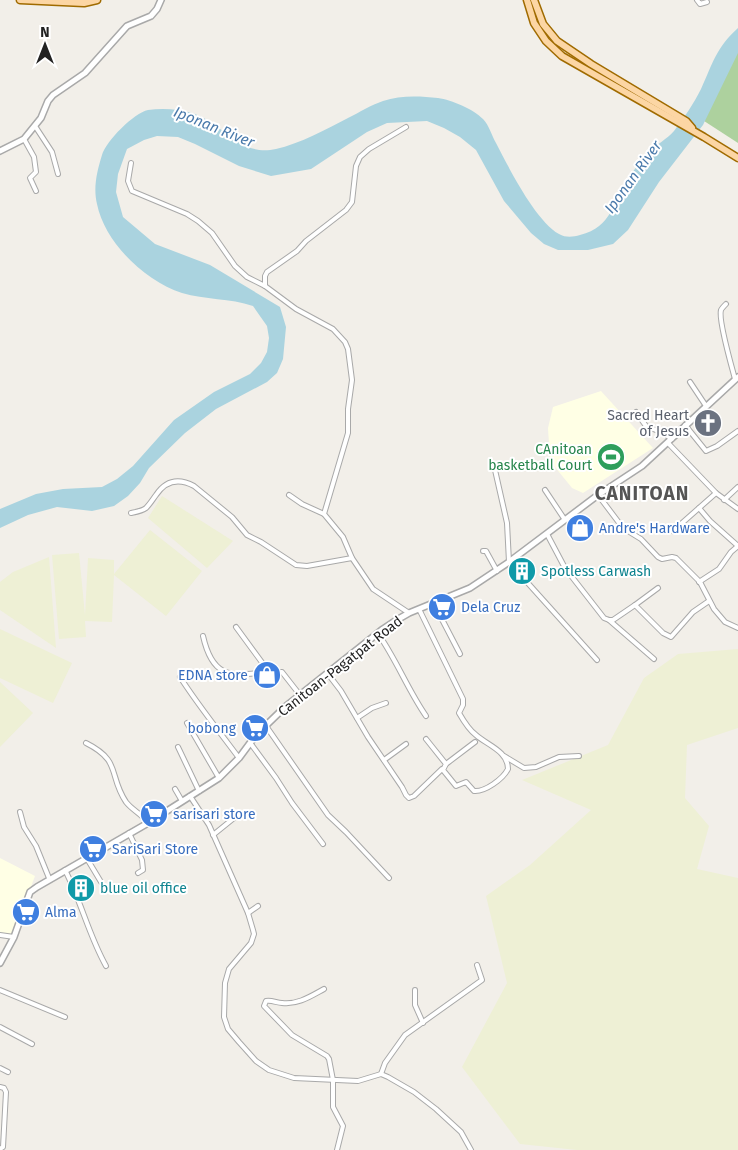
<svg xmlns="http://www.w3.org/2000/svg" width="738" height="1150" viewBox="0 0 738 1150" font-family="'Fira Sans',sans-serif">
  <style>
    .education { fill: #ffffe5 }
    .farmland { fill: #eef0d5 }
    .forest { fill: #add19e }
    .water { fill: #aad3df }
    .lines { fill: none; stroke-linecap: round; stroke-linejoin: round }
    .minor-casing { stroke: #a9a9a9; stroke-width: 6 }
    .tertiary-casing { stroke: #a9a9a9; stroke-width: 8 }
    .primary-casing { stroke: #a06b00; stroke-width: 9 }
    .minor { stroke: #fff; stroke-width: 4 }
    .tertiary { stroke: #fff; stroke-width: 5 }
    .primary { stroke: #fcd6a4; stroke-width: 6 }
    .labels { text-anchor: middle; stroke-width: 4; stroke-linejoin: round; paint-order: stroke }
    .worship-label { font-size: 14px; fill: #5b616d; stroke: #fff; text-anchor: end }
    .leisure-label { font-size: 14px; fill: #27864d; stroke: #fff; text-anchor: end }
    .shop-label { font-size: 14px; fill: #366cbe; stroke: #fff; text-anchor: start }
    .culture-label { font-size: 14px; fill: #0d838f; stroke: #fff; text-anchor: start }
    .street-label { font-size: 14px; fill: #222; stroke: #fff }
    .water-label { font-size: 15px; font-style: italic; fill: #4a7aab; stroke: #fff }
    .district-label { font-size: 19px; font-weight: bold; letter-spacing: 1px; fill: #555; stroke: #fff }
  </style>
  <rect width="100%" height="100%" fill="#f2efe9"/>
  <g class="education">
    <polygon points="601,391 653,448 583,493 572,488 550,461 548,428 553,407"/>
    <polygon points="0,858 35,876 12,937 0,935"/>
  </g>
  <g class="farmland">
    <polygon points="162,496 233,541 207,568 148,518"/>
    <polygon points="150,530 202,571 166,616 114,575 112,622 85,621 86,637 59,639 52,555 79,553 85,615 88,558 114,560 114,574"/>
    <polygon points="49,557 56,648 0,610 0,582 13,572"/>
    <polygon points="0,629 72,663 53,703 0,678"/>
    <polygon points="738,649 738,728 687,745 685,798 709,826 697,869 738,878 738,1150 577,1150 520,1144 462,1067 507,983 486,896 530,865 591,810 522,780 608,745 644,678 678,654"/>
    <polygon points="0,682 33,713 0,747"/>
  </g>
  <polygon class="forest" points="738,48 738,143 701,119"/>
  <path class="water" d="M738 28V53L703 125 659 182 628 230 613 244 588 250H558L544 244 531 233 504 201 476 150 460 137 444 128 427 121 387 123 367 132 311 169 271 176 239 166 195 144 178 137 157 136 144 140 127 149 118 174 116 192 123 217 155 244 210 265 280 307 286 327 283 359 277 373 267 382 216 409 185 433 149 468 140 483 128 496 114 506 92 511 57 507 28 515 0 528V509L36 494 63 489 102 487 117 479 133 466 174 420 214 392 250 374 261 363 267 352 269 338 267 326 253 306C230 298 205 300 182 293 145 281 105 243 97 204 93 188 97 171 102 155 106 141 134 113 148 110 162 108 179 109 192 113 224 123 238 157 276 149 299 144 327 129 348 118 360 112 371 105 383 101 400 95 420 96 438 98 452 100 473 109 483 119 489 125 492 136 496 143 509 168 535 220 559 234 566 238 573 237 580 235 613 227 612 202 628 179 634 170 641 160 648 152 656 145 667 139 674 131 684 118 694 103 701 89 713 63 716 48 738 28Z"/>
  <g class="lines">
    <defs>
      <g id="minor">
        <polyline points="697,0 700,4 707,2"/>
        <polyline points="35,126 52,152 58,174"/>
        <polyline points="24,139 34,157 36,172 30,178 36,191"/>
        <polyline points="131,163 128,181 132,191 187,214 198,221 212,233 235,266 247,277 265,286 296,309 333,329 345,342 348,349 352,380 348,409 348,433 324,514 343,537 352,558 373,589 409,613"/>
        <polyline points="265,286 265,276 267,272 297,251 306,241 346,210 352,202 356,166 360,157 369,149 406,127"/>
        <path d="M726 304C724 306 722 308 721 310 718 319 732 368 735 379"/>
        <polyline points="690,382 706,406"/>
        <polyline points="636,412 646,426 663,433 672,439"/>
        <polyline points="685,425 706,451 717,446 738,431"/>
        <polyline points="668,443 716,493 738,509"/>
        <polyline points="495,470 507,523 509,562 597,660"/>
        <polyline points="545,490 565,520"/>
        <polyline points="289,495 302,504 324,514"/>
        <polyline points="598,495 623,528 641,539 658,557 662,559 672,557 676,558 700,582 714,609 725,622 738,628"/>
        <polyline points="724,500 738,487"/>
        <polyline points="699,508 710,521 738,546 731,552 719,569 699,582"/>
        <path d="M131 513C136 512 142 511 146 508 150 504 153 499 156 495 166 480 179 478 194 486L232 517 247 535 261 542 296 565 307 566 352 558"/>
        <polyline points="673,531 716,493"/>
        <polyline points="547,534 565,568 604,618 609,620 613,620 635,605 663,633 671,637 693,612 709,601"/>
        <polyline points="483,551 486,551 497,571"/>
        <polyline points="434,604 460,654"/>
        <polyline points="635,605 658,588"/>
        <path d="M419 609 463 699V705L459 713C463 720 469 730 476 735 487 745 508 751 508 769 503 779 485 792 474 791L466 782 456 786 443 770 446 764 426 739"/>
        <polyline points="609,620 654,659"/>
        <polyline points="236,627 269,672"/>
        <path d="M379 635C397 661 408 690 426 716"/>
        <path d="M203 636C215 689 241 671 282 672L300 695"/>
        <polyline points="328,674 341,691 368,737 402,787 406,795 409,798 414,796 442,769"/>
        <path d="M180 677C198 705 219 731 239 758"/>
        <polyline points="357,718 372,708 386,703"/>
        <polyline points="187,723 219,778"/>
        <polyline points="266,726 328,815 346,832 389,878"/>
        <path d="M86 743C122 761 108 775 126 802 132 810 141 813 148 823"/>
        <polyline points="251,744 276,778 292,803 323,844"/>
        <polyline points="178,747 199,791"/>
        <polyline points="504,756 524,768 536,767 559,757 579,756"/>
        <polyline points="384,760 406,744"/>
        <polyline points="446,764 475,742"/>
        <polyline points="175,789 182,801"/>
        <polyline points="190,796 209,825 248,913 253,930 254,934 251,943 229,969 225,983 224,1017 228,1029 239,1042 256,1061 269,1070 294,1078 358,1081 381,1074 388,1077 414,1092 436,1109 461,1132 471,1150"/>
        <polyline points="20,812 24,827 36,846 49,878"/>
        <polyline points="129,833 142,860 143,870 138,873"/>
        <polyline points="213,835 239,814"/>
        <polyline points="86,857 101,882"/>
        <path d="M65 870C81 901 89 936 106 966"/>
        <polyline points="248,913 258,906"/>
        <polyline points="0,935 14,937"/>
        <path d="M324 989C311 996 298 1005 282 1003 277 1003 272 1000 266 1001L264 1006 292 1035 327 1056 329 1059 333 1080V1107L343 1126 337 1150"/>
        <polyline points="0,990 65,1017"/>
        <polyline points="415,990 415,1005 423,1023"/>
        <polyline points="0,1027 32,1044"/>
        <polyline points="0,1068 8,1072"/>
        <polyline points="381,1074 385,1063 405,1035 482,980 477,965"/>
        <polyline points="0,1087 4,1088 6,1092 3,1147 0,1149"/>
      </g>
      <g id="tertiary">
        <polyline points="0,151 24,139 41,118 48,101 53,95 85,73 127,26 151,16 157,9 161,0"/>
        <polyline points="0,963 14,937 30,892 37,887 148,823 219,778 239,758 256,735 285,707 383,629 395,621 409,613 470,588 509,562 598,495 642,466 738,377"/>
      </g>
      <g id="primary">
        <polyline points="20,0 84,3 97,0"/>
        <polyline points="527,0 534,23 546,41 562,56 704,137 738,158"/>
        <polyline points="534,0 543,24 557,41 591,64 686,121 692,128"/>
      </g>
    </defs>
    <use href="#minor" class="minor-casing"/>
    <use href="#tertiary" class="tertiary-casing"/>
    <use href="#primary" class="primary-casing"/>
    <use href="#minor" class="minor"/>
    <use href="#tertiary" class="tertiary"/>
    <use href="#primary" class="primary"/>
  </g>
  <defs>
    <symbol id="church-disc" viewBox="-11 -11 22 22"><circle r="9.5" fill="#6b7280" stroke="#fff"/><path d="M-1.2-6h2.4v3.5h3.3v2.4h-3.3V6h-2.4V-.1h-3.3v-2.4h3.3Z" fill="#fff"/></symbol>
    <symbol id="stadium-disc" viewBox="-11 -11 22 22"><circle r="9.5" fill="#2e9e5b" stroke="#fff"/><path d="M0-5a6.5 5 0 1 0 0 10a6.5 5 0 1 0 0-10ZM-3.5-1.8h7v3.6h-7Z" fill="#fff"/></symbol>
    <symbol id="shop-disc" viewBox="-11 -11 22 22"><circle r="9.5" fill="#3f7fe0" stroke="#fff"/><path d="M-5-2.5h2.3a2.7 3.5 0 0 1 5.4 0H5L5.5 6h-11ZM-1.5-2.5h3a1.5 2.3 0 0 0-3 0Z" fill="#fff"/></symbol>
    <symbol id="building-disc" viewBox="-11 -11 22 22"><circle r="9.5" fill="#0f9aa8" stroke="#fff"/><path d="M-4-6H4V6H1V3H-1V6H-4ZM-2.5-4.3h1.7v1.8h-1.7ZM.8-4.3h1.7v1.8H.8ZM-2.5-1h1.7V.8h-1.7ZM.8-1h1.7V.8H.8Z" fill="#fff"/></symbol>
    <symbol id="supermarket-disc" viewBox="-11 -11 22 22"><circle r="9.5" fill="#3f7fe0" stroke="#fff"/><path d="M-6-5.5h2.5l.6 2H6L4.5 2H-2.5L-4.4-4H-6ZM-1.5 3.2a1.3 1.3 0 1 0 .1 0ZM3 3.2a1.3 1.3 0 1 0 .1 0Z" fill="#fff"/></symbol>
  </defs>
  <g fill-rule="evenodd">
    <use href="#church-disc" x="692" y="407" width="32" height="32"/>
    <use href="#stadium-disc" x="595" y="441" width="32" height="32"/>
    <use href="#shop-disc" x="564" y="512" width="32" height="32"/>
    <use href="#building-disc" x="506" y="555" width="32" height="32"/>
    <use href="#supermarket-disc" x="426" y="591" width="32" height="32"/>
    <use href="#shop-disc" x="251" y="659" width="32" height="32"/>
    <use href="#supermarket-disc" x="239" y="712" width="32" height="32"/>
    <use href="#supermarket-disc" x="138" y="798" width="32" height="32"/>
    <use href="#supermarket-disc" x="77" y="833" width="32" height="32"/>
    <use href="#building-disc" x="65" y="872" width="32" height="32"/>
    <use href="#supermarket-disc" x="10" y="896" width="32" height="32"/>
  </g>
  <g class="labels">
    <g class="worship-label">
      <text x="689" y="420">Sacred Heart<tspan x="689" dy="16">of Jesus</tspan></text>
    </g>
    <g class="leisure-label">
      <text x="592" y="454">CAnitoan<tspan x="592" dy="16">basketball Court</tspan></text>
    </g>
    <g class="shop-label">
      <text x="599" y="533">Andre's Hardware</text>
      <text x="461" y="612">Dela Cruz</text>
      <text x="248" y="680" text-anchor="end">EDNA store</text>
      <text x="236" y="733" text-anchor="end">bobong</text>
      <text x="173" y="819">sarisari store</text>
      <text x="112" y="854">SariSari Store</text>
      <text x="45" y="917">Alma</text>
    </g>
    <g class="culture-label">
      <text x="541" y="576">Spotless Carwash</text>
      <text x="100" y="893">blue oil office</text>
    </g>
    <g class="street-label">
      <text transform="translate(340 666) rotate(-38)" y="5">Canitoan-Pagatpat Road</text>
    </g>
    <g class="water-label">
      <text transform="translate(214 127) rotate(22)" y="5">Iponan River</text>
      <text transform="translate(633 177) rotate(-54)" y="5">Iponan River</text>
    </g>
    <g class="district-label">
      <text x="642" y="500">CANITOAN</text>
    </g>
  </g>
  <g transform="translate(45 45)" stroke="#ffffff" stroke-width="4" paint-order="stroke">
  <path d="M0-4L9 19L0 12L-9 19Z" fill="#222222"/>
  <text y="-8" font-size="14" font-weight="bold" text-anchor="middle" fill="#222222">N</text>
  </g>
</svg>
